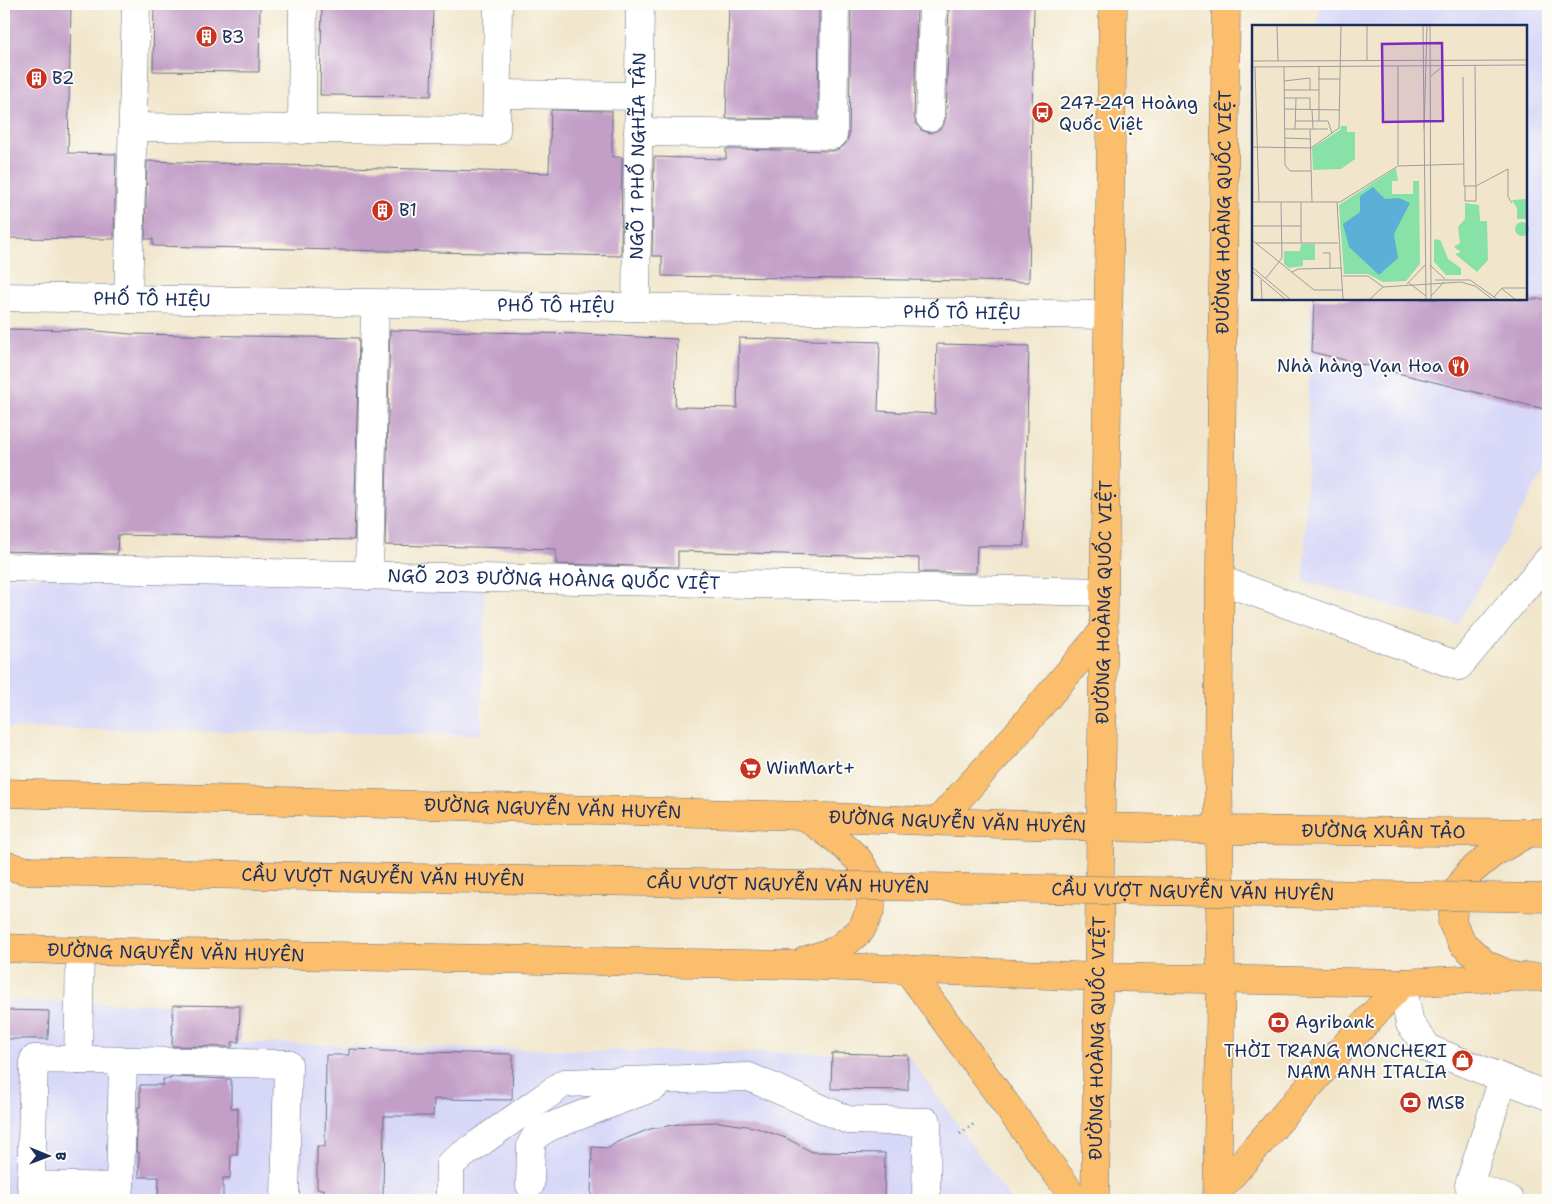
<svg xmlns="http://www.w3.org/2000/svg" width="1552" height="1204" viewBox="0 0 1552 1204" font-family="'Shantell Sans',sans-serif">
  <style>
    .built { fill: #d7d7f8 }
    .building { fill: #c39fc8 }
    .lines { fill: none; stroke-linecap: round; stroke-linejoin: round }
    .minor-casing { stroke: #666f84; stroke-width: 29 }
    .major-casing { stroke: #666f84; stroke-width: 29 }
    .path { stroke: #666f84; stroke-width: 3; stroke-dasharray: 1 4; stroke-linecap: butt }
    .minor { stroke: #fff; stroke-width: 28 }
    .major { stroke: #fabe6d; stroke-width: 28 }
    .major-bridge-casing { stroke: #666f84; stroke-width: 29; stroke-linecap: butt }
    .major-bridge { stroke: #fabe6d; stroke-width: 28 }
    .labels { text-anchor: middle; stroke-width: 4; stroke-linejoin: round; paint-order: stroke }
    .poi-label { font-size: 18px; fill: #1b2f5e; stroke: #fdfcf7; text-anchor: start }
    .street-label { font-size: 18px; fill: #1b2f5e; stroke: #fdfcf7 }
    .inset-road { fill: none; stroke: #9b9d9f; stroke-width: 1 }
    .view { fill: #7b2cbf; fill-opacity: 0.15; stroke: #7b2cbf; stroke-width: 2.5 }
    .inset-edge { fill: none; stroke: #1b2f5e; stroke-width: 2.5 }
  </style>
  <rect width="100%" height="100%" fill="#fdfcf7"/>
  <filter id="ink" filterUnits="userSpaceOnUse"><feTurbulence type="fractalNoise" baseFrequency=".02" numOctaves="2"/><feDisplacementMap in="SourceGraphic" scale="10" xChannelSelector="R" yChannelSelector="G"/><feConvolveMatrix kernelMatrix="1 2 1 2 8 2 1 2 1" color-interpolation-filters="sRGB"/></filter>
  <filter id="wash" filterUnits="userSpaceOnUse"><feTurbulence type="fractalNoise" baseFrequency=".0096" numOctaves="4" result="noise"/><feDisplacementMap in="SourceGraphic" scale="20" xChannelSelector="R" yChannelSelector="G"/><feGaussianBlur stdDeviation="1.12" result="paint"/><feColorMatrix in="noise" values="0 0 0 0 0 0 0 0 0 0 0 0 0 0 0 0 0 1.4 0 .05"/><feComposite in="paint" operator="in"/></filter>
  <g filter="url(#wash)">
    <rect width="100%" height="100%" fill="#f1e6cb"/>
    <g class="built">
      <polygon points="1319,4 1548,4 1548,464 1457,625 1304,581 1311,299 1526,299 1526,26 1318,26"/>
      <polygon points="4,576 485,586 481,735 4,728"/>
      <polygon points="4,1001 240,1006 240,1042 390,1047 908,1055 1011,1200 4,1200"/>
    </g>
    <g id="blocks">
      <g class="building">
        <polygon points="4,4 71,4 68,153 116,154 114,239 4,238"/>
        <polygon points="154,4 260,4 259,72 153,71"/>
        <polygon points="322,4 433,4 431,96 320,95"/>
        <polygon points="729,4 819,4 818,119 726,118"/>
        <polygon points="851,4 917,4 914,117 916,124 921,130 930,133 938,130 943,126 946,117 949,4 1034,4 1029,282 662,276 662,256 652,256 654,157 726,159 726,149 833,151 840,149 846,143 849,135"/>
        <polygon points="551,110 612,111 612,157 622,157 621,256 153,246 153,239 145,239 147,161 549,173"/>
        <polygon points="1314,299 1548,299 1548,410 1312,352"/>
        <polygon points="4,329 86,330 131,334 359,338 354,540 118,535 117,554 4,551"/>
        <polygon points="390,330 580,334 677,339 675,407 680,407 737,408 739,338 880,342 878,411 935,414 937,344 1029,346 1024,546 977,546 976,573 919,572 919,558 678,551 678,567 556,564 556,549 385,545"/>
        <polygon points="173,1005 240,1006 239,1042 232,1042 232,1047 172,1046"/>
        <polygon points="4,1010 49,1011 48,1039 4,1039"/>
        <polygon points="349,1049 379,1050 379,1051 513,1054 512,1100 434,1099 433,1116 384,1116 383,1200 324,1200 324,1189 317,1189 317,1146 325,1147 326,1055 349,1055"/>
        <polygon points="832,1053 908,1055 908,1090 831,1089"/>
        <polygon points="171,1077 231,1079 231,1108 238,1108 237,1155 231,1155 230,1178 223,1178 223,1200 158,1200 159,1177 139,1177 139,1152 136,1152 138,1107 140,1107 140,1085 163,1085 163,1079 171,1079"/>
        <polygon points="719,1122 754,1127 786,1138 812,1152 885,1153 884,1200 591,1200 592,1147 609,1148 617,1142 650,1129 685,1123"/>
      </g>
    </g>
  </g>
  <g filter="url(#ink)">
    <use href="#blocks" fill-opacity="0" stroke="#666f84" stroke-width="1"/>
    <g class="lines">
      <defs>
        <g id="minor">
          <polyline points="497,94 639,96"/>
          <polyline points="930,117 933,4"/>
          <polyline points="133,127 496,131 498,4"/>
          <polyline points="302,130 303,4"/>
          <polyline points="638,132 833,135 835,4"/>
          <path id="s1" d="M4 297 1109 315"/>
          <polyline points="128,299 136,4"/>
          <path id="s2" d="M636 307 640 4"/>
          <path id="s3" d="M4 567 1104 592"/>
          <polyline points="369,576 375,304"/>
          <polyline points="1220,580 1459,666 1548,560"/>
          <polyline points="1402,983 1410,1024 1429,1049 1548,1096"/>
          <polyline points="78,1060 80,951"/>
          <polyline points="123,1061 120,1187 31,1185 34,1059 288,1064 285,1200"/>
          <polyline points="1503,1079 1469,1185 1510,1200"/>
          <path d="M530 1185 531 1146C534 1134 542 1131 552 1126L654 1087"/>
          <polyline points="450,1200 450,1164 564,1083 749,1077 848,1120 927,1122 926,1200"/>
        </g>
        <g id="major">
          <path id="s4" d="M4 793 804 816 1026 825 1220 830 1548 833"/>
          <polyline points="804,816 836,839 858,859 871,880 871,909 861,930 837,950 806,960"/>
          <polyline points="938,821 1014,737 1104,630"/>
          <polyline points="4,865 28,871"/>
          <path id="s5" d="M4 948 80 951 793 965 1099 977 1402 983 1515 977H1548"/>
          <polyline points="907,969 1076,1200"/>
          <polyline points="1513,976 1485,964 1462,943 1452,922 1455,893 1469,873 1492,854 1528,833"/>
          <polyline points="1218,1191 1332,1060 1402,983"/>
          <path id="s6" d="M1095 1200 1113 4"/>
          <path id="s7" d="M1217 1200 1221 979 1218 755 1226 4"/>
        </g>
      </defs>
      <use href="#minor" class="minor-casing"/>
      <use href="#major" class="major-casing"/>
      <polyline class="path" points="960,1134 975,1123"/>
      <use href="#minor" class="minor"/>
      <use href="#major" class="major"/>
      <defs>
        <g id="major-bridge">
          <path id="s8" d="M28 871 1548 898"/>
        </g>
      </defs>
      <use href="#major-bridge" class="major-bridge-casing"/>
      <use href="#major-bridge" class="major-bridge"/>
    </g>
  </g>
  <defs>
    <symbol id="building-disc" viewBox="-11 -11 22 22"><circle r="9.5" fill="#c8321e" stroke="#fdfcf7"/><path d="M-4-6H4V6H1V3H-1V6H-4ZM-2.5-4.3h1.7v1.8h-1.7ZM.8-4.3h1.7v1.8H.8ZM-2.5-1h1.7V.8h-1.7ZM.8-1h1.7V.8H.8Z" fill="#fff"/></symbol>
    <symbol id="bus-disc" viewBox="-11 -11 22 22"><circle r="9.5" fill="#c8321e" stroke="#fdfcf7"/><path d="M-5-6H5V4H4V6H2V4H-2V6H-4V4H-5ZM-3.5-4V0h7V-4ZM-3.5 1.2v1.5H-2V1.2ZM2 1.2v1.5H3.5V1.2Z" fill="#fff"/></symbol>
    <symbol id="restaurant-disc" viewBox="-11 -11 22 22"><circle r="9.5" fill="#c8321e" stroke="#fdfcf7"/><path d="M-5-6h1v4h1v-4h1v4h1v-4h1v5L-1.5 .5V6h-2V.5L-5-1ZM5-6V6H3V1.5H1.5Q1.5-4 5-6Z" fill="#fff"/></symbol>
    <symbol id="supermarket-disc" viewBox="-11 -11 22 22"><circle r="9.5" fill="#c8321e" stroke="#fdfcf7"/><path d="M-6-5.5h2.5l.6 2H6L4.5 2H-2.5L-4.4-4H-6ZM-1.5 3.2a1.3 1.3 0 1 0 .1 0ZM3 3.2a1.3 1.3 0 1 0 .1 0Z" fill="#fff"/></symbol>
    <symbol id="bank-disc" viewBox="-11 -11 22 22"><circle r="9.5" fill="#c8321e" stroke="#fdfcf7"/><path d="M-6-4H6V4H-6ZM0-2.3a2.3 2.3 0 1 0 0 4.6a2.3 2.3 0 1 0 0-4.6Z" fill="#fff"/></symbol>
    <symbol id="shop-disc" viewBox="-11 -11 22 22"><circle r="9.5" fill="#c8321e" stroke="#fdfcf7"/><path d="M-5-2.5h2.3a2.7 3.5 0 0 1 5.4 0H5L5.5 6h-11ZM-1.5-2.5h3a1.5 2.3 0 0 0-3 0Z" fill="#fff"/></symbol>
  </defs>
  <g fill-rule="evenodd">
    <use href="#building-disc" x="194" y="24" width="25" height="25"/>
    <use href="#building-disc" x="24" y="66" width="25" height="25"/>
    <use href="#bus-disc" x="1030" y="100" width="25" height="25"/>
    <use href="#building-disc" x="370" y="198" width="25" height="25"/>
    <use href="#restaurant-disc" x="1446" y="354" width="25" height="25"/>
    <use href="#supermarket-disc" x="738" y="756" width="25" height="25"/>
    <use href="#bank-disc" x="1266" y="1010" width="25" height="25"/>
    <use href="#shop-disc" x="1450" y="1048" width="25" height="25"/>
    <use href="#bank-disc" x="1398" y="1090" width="25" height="25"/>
  </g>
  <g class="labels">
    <g class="poi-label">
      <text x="222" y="43">B3</text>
      <text x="52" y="84">B2</text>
      <text x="1059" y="109">247-249 Hoàng<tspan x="1059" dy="21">Quốc Việt</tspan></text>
      <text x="399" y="216">B1</text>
      <text x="1443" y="372" text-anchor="end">Nhà hàng Vạn Hoa</text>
      <text x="766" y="774">WinMart+</text>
      <text x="1295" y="1028">Agribank</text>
      <text x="1447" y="1057" text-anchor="end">THỜI TRANG MONCHERI<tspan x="1447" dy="21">NAM ANH ITALIA</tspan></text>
      <text x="1427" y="1109">MSB</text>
    </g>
    <g class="street-label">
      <text dy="6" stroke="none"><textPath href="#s2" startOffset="151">NGÕ 1 PHỐ NGHĨA TÂN</textPath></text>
      <text dy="6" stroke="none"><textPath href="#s7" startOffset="988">ĐƯỜNG HOÀNG QUỐC VIỆT</textPath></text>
      <text dy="6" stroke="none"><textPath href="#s1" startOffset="148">PHỐ TÔ HIỆU</textPath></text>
      <text dy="6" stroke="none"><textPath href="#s1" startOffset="552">PHỐ TÔ HIỆU</textPath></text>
      <text dy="6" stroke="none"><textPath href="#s1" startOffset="958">PHỐ TÔ HIỆU</textPath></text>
      <text dy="6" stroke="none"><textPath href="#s3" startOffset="550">NGÕ 203 ĐƯỜNG HOÀNG QUỐC VIỆT</textPath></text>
      <text dy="6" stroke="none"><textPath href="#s6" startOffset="598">ĐƯỜNG HOÀNG QUỐC VIỆT</textPath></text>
      <text dy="6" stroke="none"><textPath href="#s4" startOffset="549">ĐƯỜNG NGUYỄN VĂN HUYÊN</textPath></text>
      <text dy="6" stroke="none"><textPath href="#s4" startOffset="954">ĐƯỜNG NGUYỄN VĂN HUYÊN</textPath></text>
      <text dy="6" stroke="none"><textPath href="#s4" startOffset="1380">ĐƯỜNG XUÂN TẢO</textPath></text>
      <text dy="6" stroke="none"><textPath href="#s8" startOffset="355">CẦU VƯỢT NGUYỄN VĂN HUYÊN</textPath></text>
      <text dy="6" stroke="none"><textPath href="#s8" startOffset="760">CẦU VƯỢT NGUYỄN VĂN HUYÊN</textPath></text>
      <text dy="6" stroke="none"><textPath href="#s8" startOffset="1165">CẦU VƯỢT NGUYỄN VĂN HUYÊN</textPath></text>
      <text dy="6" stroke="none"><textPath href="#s5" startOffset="172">ĐƯỜNG NGUYỄN VĂN HUYÊN</textPath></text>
      <text dy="6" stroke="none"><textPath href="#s6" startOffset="162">ĐƯỜNG HOÀNG QUỐC VIỆT</textPath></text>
    </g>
  </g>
  <g transform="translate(1252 25)">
    <rect width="275" height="275" fill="#f1e6cb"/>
    <path d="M89 101H95V107H103V134L89 144 61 145 60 123 88 105ZM144 143 146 156H140V169H161V156H167L168 239 154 256 131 257 116 249H92L87 180ZM275 174V194H265V183L260 175ZM213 178 227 180 228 196H235L236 235 225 247 203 229 209 227 202 222 208 218 206 202 213 194ZM263 204a7 7 0 1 1 14 0a7 7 0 1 1-14 0ZM185 214 189 216 196 234 209 243V250H194L182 237V215ZM49 219H63V235H51V241L37 243 32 239V226H48Z" fill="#88e1a6"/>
    <path d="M121 162 133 174 147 173 158 178 142 209 146 233 127 250 97 222 91 199 108 187V171Z" fill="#5cb0d8"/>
    <path class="inset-road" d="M25 1 26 36M171 1 174 274M178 1 179 274M0 36 275 35M115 36V1M67 41V96M146 41V140M0 42 275 40M3 42 7 177M32 42 33 140 38 146H59M179 51 191 41M211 52 212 161H224L256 144V172L260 178M66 54H88M32 56 58 53V65M32 65H67M32 73H58V85M32 84 87 85M60 85 61 104M43 96H76L80 108M33 104H76M43 104 44 73M58 104 60 177M172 104 175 1M33 113 59 114M0 122 59 123 87 103 89 1M213 161V176H224L223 41M0 177H88L146 141 212 139M85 177 91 274M49 178V218M0 201H49M0 215 62 265H91M4 218H86M71 228H78V243M178 240 193 254M0 242 38 274M0 246 33 274M40 247 46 244 90 243M91 251H116L131 262M14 253 30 233 29 177M9 255 10 274M183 255H218L245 274M157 258 174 271M155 259 173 240M250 264 263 274M179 271 192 257M242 272 250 263H275M118 274 131 262 209 257 223 261 240 274"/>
    <path class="view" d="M190 18 191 96 131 97 130 19Z"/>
    <rect width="275" height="275" class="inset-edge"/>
  </g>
  <rect width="1552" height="1204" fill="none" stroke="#fdfcf7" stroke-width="20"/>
  <g transform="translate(48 1156) rotate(91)" stroke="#fdfcf7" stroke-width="4" paint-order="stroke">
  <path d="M0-4L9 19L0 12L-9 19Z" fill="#1b2f5e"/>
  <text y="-8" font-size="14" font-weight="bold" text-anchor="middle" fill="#1b2f5e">B</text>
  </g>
</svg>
